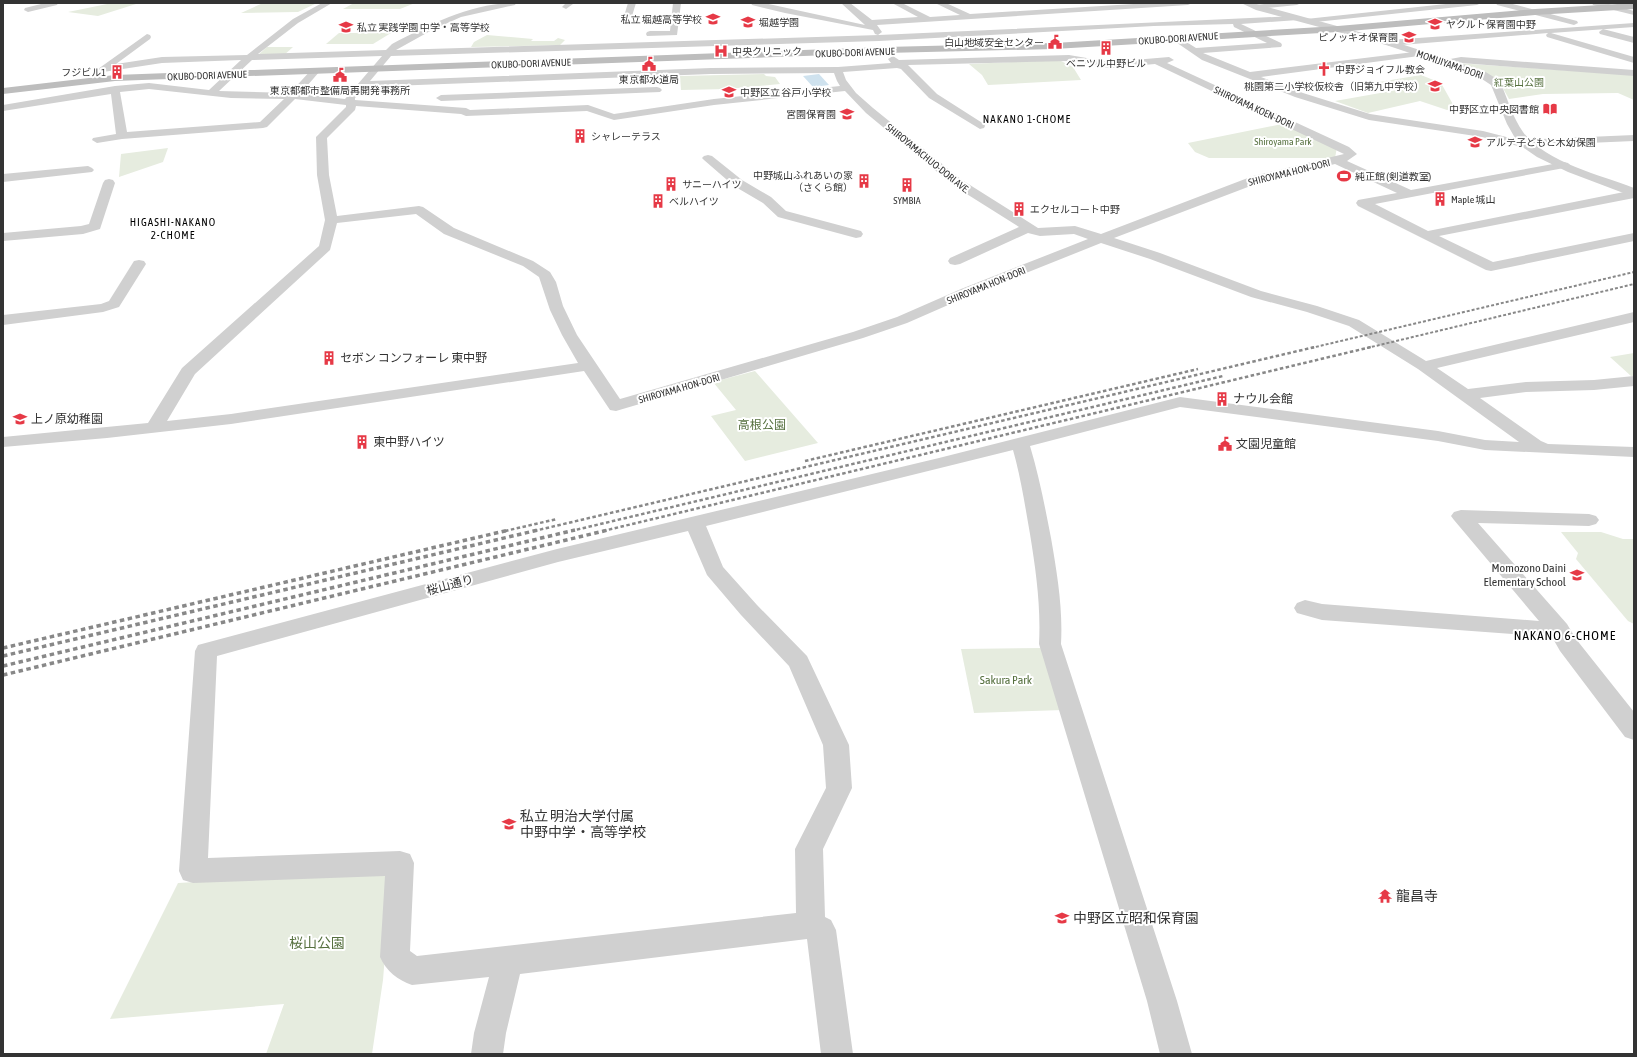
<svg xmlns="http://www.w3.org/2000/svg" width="1637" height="1057" viewBox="0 0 1637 1057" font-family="'Asap Condensed','Noto Sans JP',sans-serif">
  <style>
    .green { fill: #e6ecdf }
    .water { fill: #cfe2ee }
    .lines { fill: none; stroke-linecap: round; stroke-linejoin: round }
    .minor { fill: #d0d0d0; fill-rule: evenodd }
    .tertiary { fill: #d0d0d0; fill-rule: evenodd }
    .secondary { fill: #bdbdbd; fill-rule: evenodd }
    .rail-far2 { stroke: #888; stroke-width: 2; stroke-dasharray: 3 2; stroke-linecap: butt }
    .rail-far1 { stroke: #888; stroke-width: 2.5; stroke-dasharray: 3.5 2.5; stroke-linecap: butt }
    .rail { stroke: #888; stroke-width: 3.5; stroke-dasharray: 4.5 3.5; stroke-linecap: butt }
    .labels { text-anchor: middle; stroke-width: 4; stroke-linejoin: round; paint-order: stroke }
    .far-poi-label { font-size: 10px; fill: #333; stroke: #fff; text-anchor: start }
    .far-street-label { font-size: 10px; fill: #333; stroke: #fff }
    .far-park-label { font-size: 10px; fill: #56703f; stroke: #fff }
    .far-neighbourhood-label { font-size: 11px; letter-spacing: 1px; fill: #000; stroke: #fff }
    .poi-label { font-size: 12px; fill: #333; stroke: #fff; text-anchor: start }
    .park-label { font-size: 12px; fill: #56703f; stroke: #fff }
    .street-label { font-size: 12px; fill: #333; stroke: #fff }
    .neighbourhood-label { font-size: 13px; letter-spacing: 1px; fill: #000; stroke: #fff }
    .near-poi-label { font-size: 14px; fill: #333; stroke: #fff; text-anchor: start }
    .near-park-label { font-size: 14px; fill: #56703f; stroke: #fff }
  </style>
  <rect width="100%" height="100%" fill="#fff"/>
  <g class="green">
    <polygon points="112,3 136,4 98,16 68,12"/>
    <polygon points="263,3 317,3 298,12 241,13"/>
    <polygon points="354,3 415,3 400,9 343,9"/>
    <polygon points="339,33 391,33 373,44 326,44"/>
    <polygon points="487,35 533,39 531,41 554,41 558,38 565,40 560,45 567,45 471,47 474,42"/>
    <polygon points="267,47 293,47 283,56 257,56"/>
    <polygon points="1059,60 1073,67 1081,80 988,85 982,75 969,64"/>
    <polygon points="1456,63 1634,75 1634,100 1618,93 1543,94 1509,99 1500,83 1495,79"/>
    <polygon points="764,74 766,76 775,77 780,84 728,89 681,90 680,76"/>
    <polygon points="1421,75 1441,83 1455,108 1447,110 1420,101 1368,113 1335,101 1397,90 1379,82"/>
    <polygon points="1287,123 1337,147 1335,158 1209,158 1195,152 1188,143"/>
    <polygon points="168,148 163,162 119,177 121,154"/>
    <polygon points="1634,353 1634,376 1631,376 1610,357"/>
    <polygon points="755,371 818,443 745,461 711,416 736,410 713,382"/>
    <polygon points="1561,532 1601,532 1623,539 1634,539 1634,624 1628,621 1576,559 1578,553"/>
    <polygon points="1045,648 1064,710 974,713 961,649"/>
    <polygon points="385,871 391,880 383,980 372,1054 266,1054 284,1004 110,1019 178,883"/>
  </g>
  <polygon class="water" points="819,74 829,85 813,87 803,76"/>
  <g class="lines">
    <g class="minor">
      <polygon points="45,3 58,3 57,5 28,12 24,10 25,8"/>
      <path d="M322 3H332L298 23 258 54 386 50 392 44C431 24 471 3 516 3L515 5 461 17 432 30 396 50 879 35 1295 16 1299 18 1298 20 1241 24 1281 43 1282 45 1281 47 1203 53 1250 72 1422 51 1423 53 1419 56 1261 77 1303 93 1370 114 1483 131 1518 140 1634 135V141L1518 146 1482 137 1369 120 1295 97 1202 60 1170 38 1171 36H1177L1196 48 1267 43 1234 27 1233 24 1154 26 879 41 391 56 370 81 711 68 838 67 891 63 888 59 893 56 899 60 1069 55 1110 62 1169 57 1174 60 1167 63 1349 147 1357 154 1347 161 1411 190 1564 162 1568 163 1570 165 1568 167 1564 168 1375 204 1428 231 1634 190V198L1439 236 1493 262 1634 233V241L1491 271 1486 270 1358 206 1356 203 1358 200 1397 193 1335 164 1261 182 1114 238 1160 253 1261 291 1317 306 1359 320 1426 361 1634 312V322L1437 368 1468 389 1526 382 1594 380 1634 376V386L1594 390 1526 392 1480 398 1541 441 1548 444 1634 447V457L1485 450 1438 441 1180 407 1030 446C1039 476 1045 507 1051 538 1057 573 1063 608 1061 644L1177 1001 1192 1054H1160L1147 1001 1039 644C1041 607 1036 571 1030 534 1025 506 1021 478 1013 450L706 526 723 567 757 605 807 656 849 745 852 788 823 849 825 917 831 920 836 930 853 1054H821L807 939 520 974 506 1033 503 1054H471L474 1033 489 977 412 985C398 980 386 971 380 957L385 876 193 883 183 880 179 871 195 651 198 645 557 549 939 458 1180 397 1438 431 1485 440 1519 442 1418 369 1349 326 1307 312 1251 297 1150 259 1101 243 971 295 907 323 863 338 616 411 610 410 584 371 231 424 107 438 3 447V437L148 423 182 368 319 246 325 220 317 175 316 137 346 107V105L295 99 267 127 263 128 122 139 97 143 92 140 93 138 116 134 111 94 3 111V105L115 86 149 83 209 90 241 60 162 63 103 72 98 69 147 34 150 35 151 37 150 39 116 64 162 57 247 55 293 19ZM382 56 345 99 300 94 320 71 315 68 312 69 290 93 219 91 252 60ZM1069 61 1110 68 1155 64 1344 154 1253 176 1101 234 1075 226 1038 228 962 180 873 108 856 93 846 80 843 72 897 68 901 69 929 98 980 129 984 128 985 126 984 124 937 94 908 65ZM834 73 837 81 840 86 714 99 614 114 588 105 470 110 466 108 355 100V98L365 87 711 74ZM149 89 231 98 284 99 260 122 127 132 120 92ZM845 91 866 113 954 186 1019 227 950 258 948 261 950 264 955 265 960 264 1028 233 1040 236 1074 234 1088 239 961 289 897 317 853 332 620 399 577 335 563 306 556 282 550 272 533 261 454 228 423 207 419 206 337 216 329 175 327 138 355 110 356 106 461 114 466 116 587 111 614 120 714 105ZM416 214 444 234 523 266 539 277 550 310 562 335 578 363 231 414 167 421 195 374 330 250 337 223ZM688 531 707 575 741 615 789 666 823 745 826 788 795 849 796 913 417 956 410 951 414 863 410 854 400 851 208 858 217 656 558 562Z"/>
      <polygon points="566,3 572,3 573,4 566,9 562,7"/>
      <polygon points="628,3 636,3 632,16 628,18 624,16"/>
      <polygon points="673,3 681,3 677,35 647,36 646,34 647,32 650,31 670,31"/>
      <polygon points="751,3 764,3 865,25 841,3 850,3 872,20 918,17 892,3 902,3 930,17 960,15 935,3 946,3 970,14 1150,3 1192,3 1188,5 877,25 882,32 878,35 875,34 873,30 785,13 752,5"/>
      <polygon points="1273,3 1301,3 1297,5 1256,9 1252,7 1256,5"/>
      <polygon points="1455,3 1481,3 1477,5 1306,23 1302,21 1306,19"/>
      <polygon points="1496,3 1509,3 1577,21 1578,23 1574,25 1497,5"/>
      <polygon points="1592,3 1605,3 1634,11 1634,15 1593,5"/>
      <polygon points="1634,23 1634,27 1551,33 1634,57 1634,63 1547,37 1546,35 1548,33 1389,46 1385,43 1389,40"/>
      <polygon points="1603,29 1634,37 1634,43 1600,34 1599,32"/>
      <polygon points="1461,57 1634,70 1634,76 1461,63 1448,65 1443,62 1445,60"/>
      <polygon points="657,87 660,88 662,90 660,92 441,101 436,98 441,95"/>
      <polygon points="708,155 712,156 742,180 771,197 786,211 861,231 863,234 861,237 856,238 778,217 763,203 734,186 704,160 702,158 704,156"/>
      <polygon points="88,166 92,168 94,170 92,172 3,182 3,174"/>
      <polygon points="109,179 113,180 115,183 100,229 83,234 3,241 3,233 81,226 89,224 103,183 105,180"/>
      <polygon points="139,260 144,261 146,264 119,307 103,312 3,325 3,315 101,304 109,301 134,261"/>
      <polygon points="1461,510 1589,514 1596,516 1599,520 1596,524 1589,526 1478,523 1567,624 1576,639 1634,712 1634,740 1625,737 1560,651 1552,637 1322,620 1297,613 1294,608 1297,603 1305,600 1322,604 1539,621 1454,520 1451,516 1454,512"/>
    </g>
    <path class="tertiary" d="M1241 3H1253L1392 41 1484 71 1497 79 1501 84C1508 100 1513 118 1523 132 1545 162 1600 175 1634 188V197L1568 172 1537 157 1524 148 1515 138 1507 124 1491 85 1476 75 1386 45 1256 10Z"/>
    <polygon class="secondary" points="1634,3 1634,9 1535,15 1338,32 1054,49 885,53 115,81 3,94 3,88 115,75 885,47 1054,43 1338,26 1535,9"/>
    <g class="rail-far2">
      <polyline points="1311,348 1634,272"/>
      <polyline points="1367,348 1634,284"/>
    </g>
    <g class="rail-far1">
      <polyline points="805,461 1198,369"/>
      <polyline points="505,531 557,519"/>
      <polyline points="534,531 1315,347"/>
      <polyline points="571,531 1223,376"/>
      <polyline points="603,531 1371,347"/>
    </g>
    <g class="rail">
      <polyline points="3,648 509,530"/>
      <polyline points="3,656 538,530"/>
      <polyline points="3,666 575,530"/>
      <polyline points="3,675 608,530"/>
    </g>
  </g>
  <defs>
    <symbol id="school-bare" viewBox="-9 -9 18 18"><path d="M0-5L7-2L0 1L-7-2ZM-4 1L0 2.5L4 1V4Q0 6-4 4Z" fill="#e63946" stroke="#fff" stroke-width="2.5" paint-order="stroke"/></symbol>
    <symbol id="civic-bare" viewBox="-9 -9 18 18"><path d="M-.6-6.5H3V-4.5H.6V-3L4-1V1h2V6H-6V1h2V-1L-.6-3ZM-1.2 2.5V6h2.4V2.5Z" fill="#e63946" stroke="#fff" stroke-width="2.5" paint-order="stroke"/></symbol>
    <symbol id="building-bare" viewBox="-9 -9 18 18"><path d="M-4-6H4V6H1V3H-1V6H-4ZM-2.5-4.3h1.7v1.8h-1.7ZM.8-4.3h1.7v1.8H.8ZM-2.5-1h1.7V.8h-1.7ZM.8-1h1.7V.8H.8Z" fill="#e63946" stroke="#fff" stroke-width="2.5" paint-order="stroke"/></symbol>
    <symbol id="hospital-bare" viewBox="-9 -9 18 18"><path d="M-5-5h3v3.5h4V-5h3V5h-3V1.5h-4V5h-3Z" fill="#e63946" stroke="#fff" stroke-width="2.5" paint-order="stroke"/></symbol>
    <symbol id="church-bare" viewBox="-9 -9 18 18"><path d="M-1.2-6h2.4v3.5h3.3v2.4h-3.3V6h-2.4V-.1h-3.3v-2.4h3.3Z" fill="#e63946" stroke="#fff" stroke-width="2.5" paint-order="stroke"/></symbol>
    <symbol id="library-bare" viewBox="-9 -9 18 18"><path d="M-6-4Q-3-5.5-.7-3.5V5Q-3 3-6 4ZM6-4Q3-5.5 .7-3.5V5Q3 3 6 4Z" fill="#e63946" stroke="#fff" stroke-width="2.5" paint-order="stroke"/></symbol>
    <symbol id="stadium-bare" viewBox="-9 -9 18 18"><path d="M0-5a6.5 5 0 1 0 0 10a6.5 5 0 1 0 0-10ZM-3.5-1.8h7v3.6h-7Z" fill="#e63946" stroke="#fff" stroke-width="2.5" paint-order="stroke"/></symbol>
    <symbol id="temple-bare" viewBox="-9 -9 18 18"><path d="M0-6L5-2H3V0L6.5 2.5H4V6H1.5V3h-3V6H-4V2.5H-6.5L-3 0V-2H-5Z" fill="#e63946" stroke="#fff" stroke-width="2.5" paint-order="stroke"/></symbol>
  </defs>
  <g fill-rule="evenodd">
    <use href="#school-bare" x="703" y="9" width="20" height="20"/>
    <use href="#school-bare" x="738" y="12" width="20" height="20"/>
    <use href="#school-bare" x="1425" y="14" width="20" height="20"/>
    <use href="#school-bare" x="336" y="17" width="20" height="20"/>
    <use href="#school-bare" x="1399" y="27" width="20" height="20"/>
    <use href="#civic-bare" x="1045" y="32" width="20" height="20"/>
    <use href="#building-bare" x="1096" y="38" width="20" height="20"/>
    <use href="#hospital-bare" x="711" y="41" width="20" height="20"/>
    <use href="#civic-bare" x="639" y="54" width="20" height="20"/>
    <use href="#church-bare" x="1314" y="59" width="20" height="20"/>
    <use href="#building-bare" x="107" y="62" width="20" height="20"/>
    <use href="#civic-bare" x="330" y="65" width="20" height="20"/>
    <use href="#school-bare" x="1425" y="76" width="20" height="20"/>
    <use href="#school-bare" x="719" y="82" width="20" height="20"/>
    <use href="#library-bare" x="1540" y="99" width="20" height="20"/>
    <use href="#school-bare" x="837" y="104" width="20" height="20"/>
    <use href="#building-bare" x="570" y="126" width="20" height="20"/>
    <use href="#school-bare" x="1465" y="132" width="20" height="20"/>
    <use href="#stadium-bare" x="1334" y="166" width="20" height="20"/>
    <use href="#building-bare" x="854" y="171" width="20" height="20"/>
    <use href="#building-bare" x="661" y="174" width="20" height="20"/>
    <use href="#building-bare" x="897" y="175" width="20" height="20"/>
    <use href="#building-bare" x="1430" y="189" width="20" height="20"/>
    <use href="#building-bare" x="648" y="191" width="20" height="20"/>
    <use href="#building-bare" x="1009" y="199" width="20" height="20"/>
    <use href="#building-bare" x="319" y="348" width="20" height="20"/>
    <use href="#building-bare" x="1212" y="389" width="20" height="20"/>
    <use href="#school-bare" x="10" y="409" width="20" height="20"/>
    <use href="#building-bare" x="352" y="432" width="20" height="20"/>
    <use href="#civic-bare" x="1215" y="434" width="20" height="20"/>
    <use href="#school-bare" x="1567" y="565" width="20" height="20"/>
    <use href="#school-bare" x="499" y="814" width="20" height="20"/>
    <use href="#temple-bare" x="1375" y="886" width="20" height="20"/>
    <use href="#school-bare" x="1052" y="908" width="20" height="20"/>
  </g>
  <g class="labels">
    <g class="far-poi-label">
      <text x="702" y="23" text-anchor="end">私立 堀越高等学校</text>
      <text x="759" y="26">堀越学園</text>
      <text x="1446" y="28">ヤクルト保育園中野</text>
      <text x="357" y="31">私立 実践学園 中学・高等学校</text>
      <text x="1398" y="41" text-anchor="end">ピノッキオ保育園</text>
      <text x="1044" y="46" text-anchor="end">白山地域安全センター</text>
      <text x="732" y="55">中央クリニック</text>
      <text x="1106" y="67" text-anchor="middle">ベニツル中野ビル</text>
      <text x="1335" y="73">中野ジョイフル教会</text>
      <text x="106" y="76" text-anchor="end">フジビル1</text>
      <text x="649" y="83" text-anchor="middle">東京都水道局</text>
      <text x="1424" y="90" text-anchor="end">桃園第二小学校仮校舎（旧第九中学校）</text>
      <text x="340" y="94" text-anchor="middle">東京都都市整備局再開発事務所</text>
      <text x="740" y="96">中野区立 谷戸小学校</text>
      <text x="1539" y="113" text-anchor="end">中野区立中央図書館</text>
      <text x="836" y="118" text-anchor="end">宮園保育園</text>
      <text x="591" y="140">シャレーテラス</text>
      <text x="1486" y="146">アルテ子どもと木幼保園</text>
      <text x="853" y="179" text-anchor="end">中野城山ふれあいの家<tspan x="853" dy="12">（さくら館）</tspan></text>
      <text x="1355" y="180">純正館 (剣道教室)</text>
      <text x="682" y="188">サニーハイツ</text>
      <text x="1451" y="203">Maple 城山</text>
      <text x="907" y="204" text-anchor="middle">SYMBIA</text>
      <text x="669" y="205">ベルハイツ</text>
      <text x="1030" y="213">エクセルコート中野</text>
    </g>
    <g class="far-street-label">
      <text transform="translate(1178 38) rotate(-4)" y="4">OKUBO-DORI AVENUE</text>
      <text transform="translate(855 52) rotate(-2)" y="4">OKUBO-DORI AVENUE</text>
      <text transform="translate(531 63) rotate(-2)" y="4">OKUBO-DORI AVENUE</text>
      <text transform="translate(1450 64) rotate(19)" y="4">MOMIJIYAMA-DORI</text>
      <text transform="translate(207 75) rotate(-2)" y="4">OKUBO-DORI AVENUE</text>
      <text transform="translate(1254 107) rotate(25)" y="4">SHIROYAMA KOEN-DORI</text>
      <text transform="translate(928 158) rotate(39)" y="4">SHIROYAMACHUO-DORI AVE.</text>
      <text transform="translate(1289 172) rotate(-14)" y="4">SHIROYAMA HON-DORI</text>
      <text transform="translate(986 285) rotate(-22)" y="4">SHIROYAMA HON-DORI</text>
      <text transform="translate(679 388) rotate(-16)" y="4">SHIROYAMA HON-DORI</text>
    </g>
    <g class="far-park-label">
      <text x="1519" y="86">紅葉山公園</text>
      <text x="1283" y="145">Shiroyama Park</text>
    </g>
    <g class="far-neighbourhood-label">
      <text x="1027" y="123">NAKANO 1-CHOME</text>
      <text x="173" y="226">HIGASHI-NAKANO<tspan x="173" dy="13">2-CHOME</tspan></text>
    </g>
    <g class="poi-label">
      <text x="340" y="362">セボン コンフォーレ 東中野</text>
      <text x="1233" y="403">ナウル会館</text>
      <text x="31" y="423">上ノ原幼稚園</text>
      <text x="373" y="446">東中野ハイツ</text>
      <text x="1236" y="448">文園児童館</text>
      <text x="1566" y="572" text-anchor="end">Momozono Daini<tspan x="1566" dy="14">Elementary School</tspan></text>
    </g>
    <g class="park-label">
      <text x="762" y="429">高根公園</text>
      <text x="1006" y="684">Sakura Park</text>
    </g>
    <g class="street-label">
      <text transform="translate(450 585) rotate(-15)" y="4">桜山通り</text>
    </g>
    <g class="neighbourhood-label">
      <text x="1565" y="640">NAKANO 6-CHOME</text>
    </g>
    <g class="near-poi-label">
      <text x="520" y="821">私立 明治大学付属<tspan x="520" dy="16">中野中学・高等学校</tspan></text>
      <text x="1396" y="901">龍昌寺</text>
      <text x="1073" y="923">中野区立昭和保育園</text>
    </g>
    <g class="near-park-label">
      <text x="317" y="948">桜山公園</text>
    </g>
  </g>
  <rect width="1637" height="1057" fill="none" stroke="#333333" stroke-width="8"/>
</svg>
